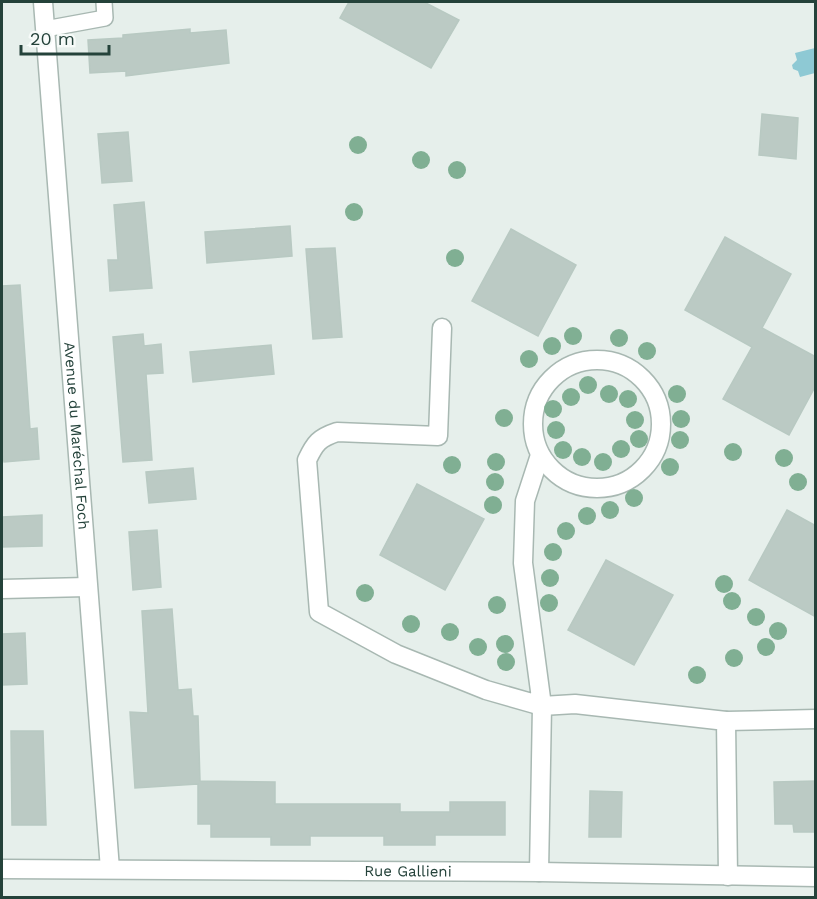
<svg xmlns="http://www.w3.org/2000/svg" width="817" height="899" viewBox="0 0 817 899" font-family="'Work Sans',sans-serif">
  <style>
    .water { fill: #8ec9d4 }
    .building { fill: #bbcac4; stroke: #b8c9c2; stroke-width: 1.5 }
    .lines { fill: none; stroke-linecap: round; stroke-linejoin: round }
    .lane-casing { stroke: #a8b8b2; stroke-width: 18 }
    .street-casing { stroke: #a8b8b2; stroke-width: 21 }
    .lane { stroke: #fff; stroke-width: 15 }
    .street { stroke: #fff; stroke-width: 18 }
    .tree { fill: #80af93 }
    .labels { text-anchor: middle; stroke-width: 4.5; stroke-linejoin: round; paint-order: stroke }
    .street-label { font-size: 15px; fill: #24423a; stroke: #f7fbf9 }
  </style>
  <rect width="100%" height="100%" fill="#e6efeb"/>
  <polygon class="water" points="815,48 815,73 800,77 798,71 793,69 792,65 797,60 795,53"/>
  <g class="building">
    <polygon points="349,2 424,2 459,20 431,68 340,18"/>
    <polygon points="190,29 190,33 226,30 229,63 126,76 126,71 90,73 88,40 123,38 123,35"/>
    <polygon points="762,114 798,118 796,159 759,155"/>
    <polygon points="128,132 132,181 102,183 98,134"/>
    <polygon points="144,202 152,288 110,291 108,260 118,260 114,205"/>
    <polygon points="290,226 292,256 207,263 205,232"/>
    <polygon points="511,229 576,265 538,336 472,301"/>
    <polygon points="725,237 791,274 762,328 816,357 816,385 789,435 723,399 752,347 685,310"/>
    <polygon points="335,248 342,337 313,339 306,249"/>
    <polygon points="20,285 30,429 37,428 39,459 4,462 2,453 2,286"/>
    <polygon points="143,334 144,346 161,344 163,373 146,374 152,460 123,462 113,337"/>
    <polygon points="271,345 274,374 193,382 190,352"/>
    <polygon points="193,468 196,499 149,503 146,472"/>
    <polygon points="417,484 484,519 445,590 380,555"/>
    <polygon points="787,510 816,526 816,617 749,580"/>
    <polygon points="42,515 42,546 2,547 2,517"/>
    <polygon points="157,530 161,587 133,590 129,532"/>
    <polygon points="606,560 673,595 634,665 568,630"/>
    <polygon points="172,609 178,690 191,689 193,716 198,716 200,781 275,782 275,804 400,804 400,812 450,812 450,802 505,802 505,835 435,835 435,845 384,845 384,836 310,836 310,845 271,845 271,837 211,837 211,824 198,824 198,784 135,788 130,712 148,713 142,611"/>
    <polygon points="25,633 27,684 2,685 2,634"/>
    <polygon points="11,731 43,731 46,825 12,825"/>
    <polygon points="816,781 816,832 794,832 793,824 775,824 774,782"/>
    <polygon points="590,791 622,792 621,837 589,837"/>
  </g>
  <g class="lines">
    <defs>
      <polyline id="lane" points="45,29 105,18 104,2"/>
      <g id="street">
        <path id="s1" d="M43 2 110 869"/>
        <path d="M442 328 438 436 337 432C319 438 315 443 307 460L319 612 396 654 486 690 542 706 523 563 525 501 540 455"/>
        <circle cx="597" cy="424" r="64"/>
        <polyline points="2,589 87,587"/>
        <polyline points="726,721 816,719"/>
        <path id="s2" d="M2 869 539 872 816 877"/>
        <polyline points="539,872 542,706 575,704 726,721 728,876"/>
      </g>
    </defs>
    <use href="#lane" class="lane-casing"/>
    <use href="#street" class="street-casing"/>
    <use href="#lane" class="lane"/>
    <use href="#street" class="street"/>
  </g>
  <g class="tree">
    <circle cx="358" cy="145" r="9"/>
    <circle cx="421" cy="160" r="9"/>
    <circle cx="457" cy="170" r="9"/>
    <circle cx="354" cy="212" r="9"/>
    <circle cx="455" cy="258" r="9"/>
    <circle cx="573" cy="336" r="9"/>
    <circle cx="619" cy="338" r="9"/>
    <circle cx="552" cy="346" r="9"/>
    <circle cx="647" cy="351" r="9"/>
    <circle cx="529" cy="359" r="9"/>
    <circle cx="588" cy="385" r="9"/>
    <circle cx="609" cy="394" r="9"/>
    <circle cx="677" cy="394" r="9"/>
    <circle cx="571" cy="397" r="9"/>
    <circle cx="628" cy="399" r="9"/>
    <circle cx="553" cy="409" r="9"/>
    <circle cx="504" cy="418" r="9"/>
    <circle cx="681" cy="419" r="9"/>
    <circle cx="635" cy="420" r="9"/>
    <circle cx="556" cy="430" r="9"/>
    <circle cx="639" cy="439" r="9"/>
    <circle cx="680" cy="440" r="9"/>
    <circle cx="621" cy="449" r="9"/>
    <circle cx="563" cy="450" r="9"/>
    <circle cx="733" cy="452" r="9"/>
    <circle cx="582" cy="457" r="9"/>
    <circle cx="784" cy="458" r="9"/>
    <circle cx="496" cy="462" r="9"/>
    <circle cx="603" cy="462" r="9"/>
    <circle cx="452" cy="465" r="9"/>
    <circle cx="670" cy="467" r="9"/>
    <circle cx="495" cy="482" r="9"/>
    <circle cx="798" cy="482" r="9"/>
    <circle cx="634" cy="498" r="9"/>
    <circle cx="493" cy="505" r="9"/>
    <circle cx="610" cy="510" r="9"/>
    <circle cx="587" cy="516" r="9"/>
    <circle cx="566" cy="531" r="9"/>
    <circle cx="553" cy="552" r="9"/>
    <circle cx="550" cy="578" r="9"/>
    <circle cx="724" cy="584" r="9"/>
    <circle cx="365" cy="593" r="9"/>
    <circle cx="732" cy="601" r="9"/>
    <circle cx="549" cy="603" r="9"/>
    <circle cx="497" cy="605" r="9"/>
    <circle cx="756" cy="617" r="9"/>
    <circle cx="411" cy="624" r="9"/>
    <circle cx="778" cy="631" r="9"/>
    <circle cx="450" cy="632" r="9"/>
    <circle cx="505" cy="644" r="9"/>
    <circle cx="478" cy="647" r="9"/>
    <circle cx="766" cy="647" r="9"/>
    <circle cx="734" cy="658" r="9"/>
    <circle cx="506" cy="662" r="9"/>
    <circle cx="697" cy="675" r="9"/>
  </g>
  <g class="labels">
    <g class="street-label">
      <text dy="5" stroke="none"><textPath href="#s1" startOffset="435">Avenue du Maréchal Foch</textPath></text>
      <text dy="5" stroke="none"><textPath href="#s2" startOffset="406">Rue Gallieni</textPath></text>
    </g>
  </g>
  <rect width="817" height="899" fill="none" stroke="#24423a" stroke-width="6"/>
  <path d="M21 45v9h88v-9" fill="none" stroke="#24423a" stroke-width="3"/>
  <text x="30" y="45" font-size="18" fill="#24423a" stroke="#f7fbf9" stroke-width="4.5" paint-order="stroke">20 m</text>
</svg>
